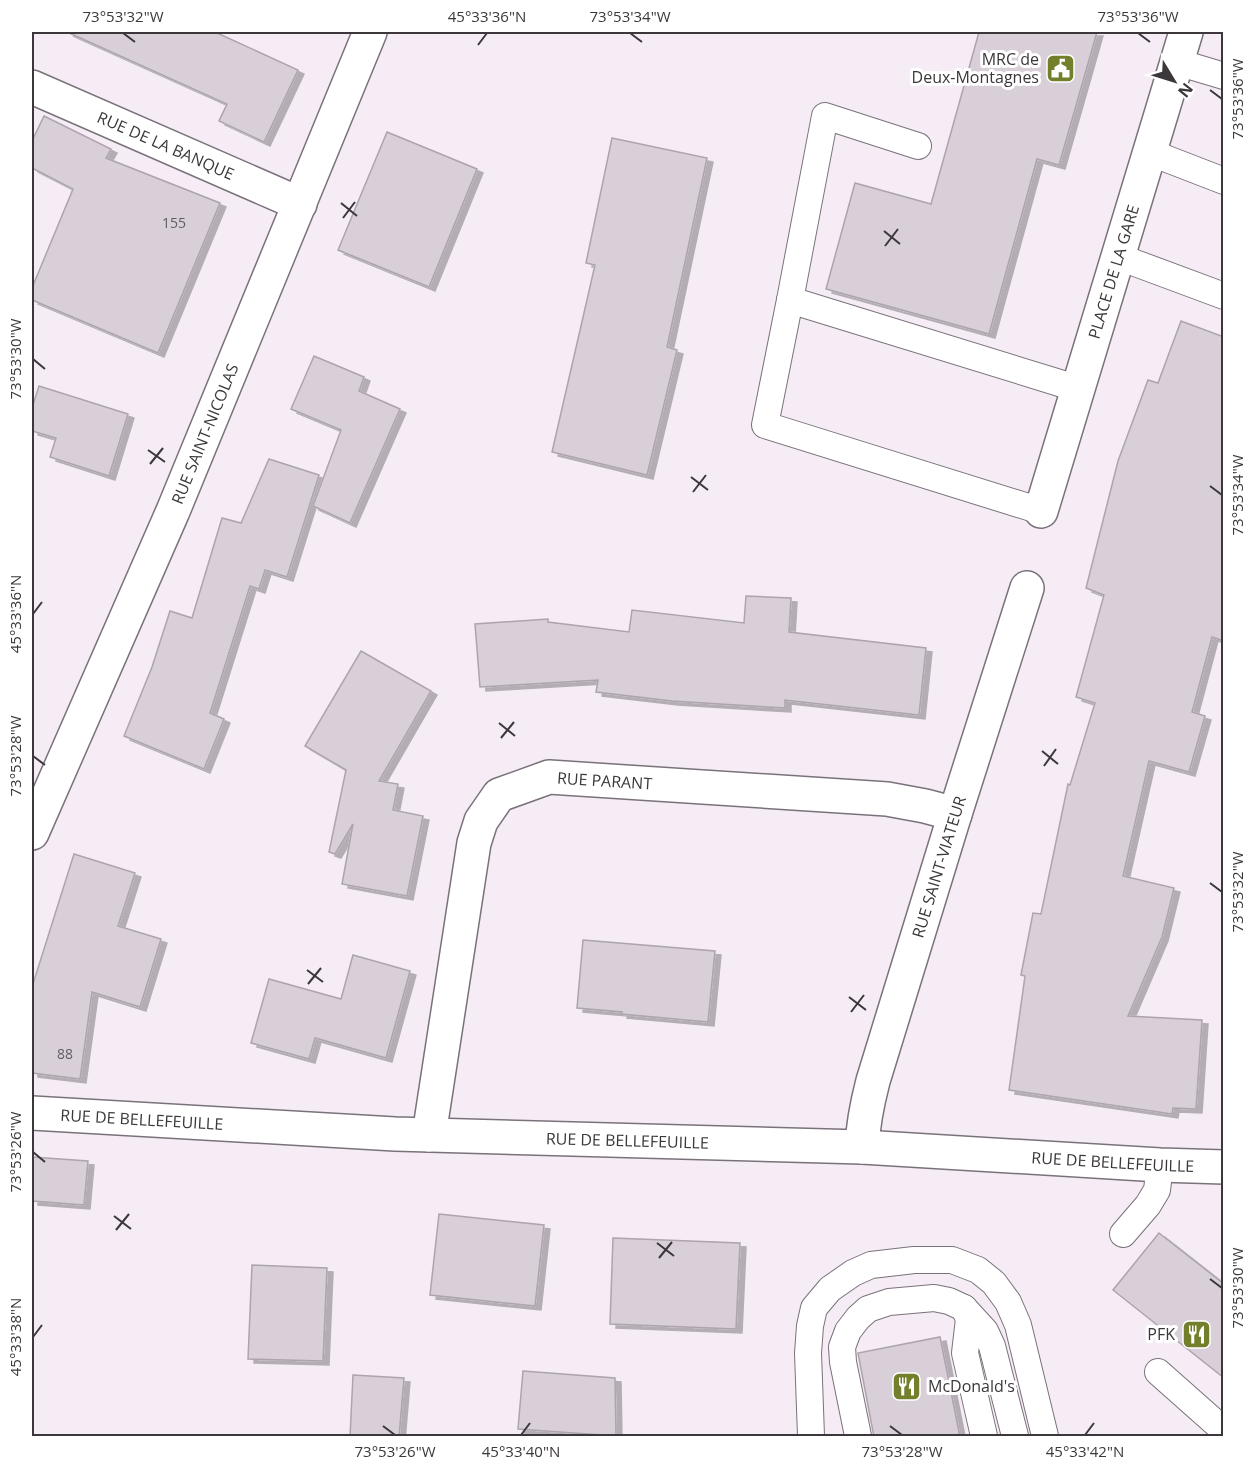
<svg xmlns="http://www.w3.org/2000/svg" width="1255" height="1468" viewBox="0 0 1255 1468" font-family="'Open Sans',sans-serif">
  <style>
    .building { fill: #d8cfd8; stroke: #ada4ad; stroke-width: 1.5; filter: url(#shadow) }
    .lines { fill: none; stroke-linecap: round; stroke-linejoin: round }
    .service-casing { stroke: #7a727a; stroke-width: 28 }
    .minor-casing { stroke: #7a727a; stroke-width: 36 }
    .service { stroke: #fff; stroke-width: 26 }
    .minor { stroke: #fff; stroke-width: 33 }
    .ticks { fill: none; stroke: #3b373b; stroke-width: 2 }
    .labels { text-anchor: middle; stroke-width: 6; stroke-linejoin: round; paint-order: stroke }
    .number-label { font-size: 14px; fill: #625d62 }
    .poi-label { font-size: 16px; fill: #3b373b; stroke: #fff; text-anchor: end }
    .street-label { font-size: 16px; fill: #3b373b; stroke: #fff }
    .neatline { fill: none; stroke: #3b373b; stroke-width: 2 }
    .ticks-label { font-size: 15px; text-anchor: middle; fill: #3b373b }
  </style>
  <defs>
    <filter id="shadow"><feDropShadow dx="6" dy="4" stdDeviation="0" flood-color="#0004"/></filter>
  </defs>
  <rect width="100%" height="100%" fill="#f5ecf5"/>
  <g class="building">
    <polygon points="67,32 215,32 298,70 264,142 219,121 227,104"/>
    <polygon points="979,32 1097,32 1059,165 1037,159 989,334 826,289 855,183 931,204"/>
    <polygon points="44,116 111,149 106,158 220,203 158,353 32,300 32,288 73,189 32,168 32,141"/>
    <polygon points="387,132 477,169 429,287 338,250"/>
    <polygon points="612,138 707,158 667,347 677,350 647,475 552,452 595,265 586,263"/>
    <polygon points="1181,321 1224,337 1224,641 1212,637 1192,712 1205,716 1189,772 1149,761 1123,876 1174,888 1162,937 1128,1016 1202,1020 1196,1109 1173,1108 1172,1114 1009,1090 1025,976 1021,975 1033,913 1041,914 1068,784 1070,785 1095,703 1076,697 1104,595 1086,588 1118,461 1148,380 1158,383"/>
    <polygon points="314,356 364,377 359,391 400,409 350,523 313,506 341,430 291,409"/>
    <polygon points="39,386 128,414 109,476 50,457 56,438 32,431 32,408"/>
    <polygon points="269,459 319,475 287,577 265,570 259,589 250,586 210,713 224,719 204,769 124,736 152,667 170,611 192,618 222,518 241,523"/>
    <polygon points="746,596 791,598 789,632 926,648 919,715 785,700 785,708 672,701 596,692 598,680 480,687 475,624 548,619 548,622 629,632 632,610 744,623"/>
    <polygon points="361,651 431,691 379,781 398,784 393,810 423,816 407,896 342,884 353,824 335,854 329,852 346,770 305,746"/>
    <polygon points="74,854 135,873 118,926 161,939 140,1007 92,992 80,1079 32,1073 32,987"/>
    <polygon points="583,940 715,951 708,1022 621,1014 622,1012 577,1008"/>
    <polygon points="353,955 410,971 386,1058 315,1038 309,1059 251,1043 269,979 341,999"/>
    <polygon points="32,1157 88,1161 84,1205 32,1201"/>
    <polygon points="439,1214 544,1225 535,1306 430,1295"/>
    <polygon points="1159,1233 1224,1284 1224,1378 1113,1290"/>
    <polygon points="613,1238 740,1243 736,1329 610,1324"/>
    <polygon points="252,1265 327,1268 323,1361 248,1359"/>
    <polygon points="940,1337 960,1437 874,1437 858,1353"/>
    <polygon points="523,1371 615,1378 616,1436 518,1429"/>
    <polygon points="353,1375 404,1378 399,1437 350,1437"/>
  </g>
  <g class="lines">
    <defs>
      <g id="service">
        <polyline points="1177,62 1224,76"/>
        <polyline points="1149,152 1224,181"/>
        <polyline points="1119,257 1224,296"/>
        <polyline points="790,300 825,116 918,146"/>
        <polyline points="1041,511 765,425 790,300 1079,389"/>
        <polyline points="1123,1234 1148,1205 1157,1190 1160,1165"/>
        <polyline points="964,1308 969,1319 965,1353 984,1436"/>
        <polyline points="1158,1372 1220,1427"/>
        <polyline points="811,1436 808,1353 810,1326 814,1308 830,1289 853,1273 871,1265 914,1260 952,1260 978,1270 994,1283 1008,1302 1018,1325 1045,1436"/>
        <polyline points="858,1436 843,1362 842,1347 848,1331 858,1318 868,1309 889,1302 934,1298 949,1301 964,1308 985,1331 992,1346 1015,1436"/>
      </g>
      <g id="minor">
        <path id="s1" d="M32 87 300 204"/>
        <path id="s2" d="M1041 511 1186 32"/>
        <path id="s3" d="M32 833 173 511 370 32"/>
        <path id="s4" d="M32 1113 395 1134 862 1147 1160 1165 1224 1167"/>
        <path id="s5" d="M429 1135 474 843 481 821 499 795 549 777 887 799 925 806 955 814"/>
        <path id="s6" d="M862 1147C863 1124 867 1104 873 1081L955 814 1027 588"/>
      </g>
    </defs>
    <use href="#service" class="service-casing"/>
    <use href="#minor" class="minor-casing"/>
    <use href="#service" class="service"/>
    <use href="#minor" class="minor"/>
  </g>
  <path class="ticks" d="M123 33 135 42M630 33 642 42M1138 33 1150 42M478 45 487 33M1210 90 1222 99M341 203 357 216M343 218 355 202M884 231 900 244M885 246 898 229M33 359 45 369M148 450 165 462M150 464 163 448M691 477 708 490M1210 486 1222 495M693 492 706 475M33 614 42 602M499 723 515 736M501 738 514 722M1042 751 1058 764M33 756 45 765M1044 766 1056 749M1210 883 1222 892M307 970 323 982M308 984 321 968M849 997 866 1010M851 1012 864 995M33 1152 45 1162M114 1216 131 1229M116 1230 129 1214M657 1243 674 1256M659 1258 672 1242M1210 1279 1222 1288M33 1337 42 1325M383 1426 395 1435M890 1426 902 1435M521 1435 530 1423M1085 1435 1094 1423"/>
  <defs>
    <symbol id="civic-square" viewBox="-11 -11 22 22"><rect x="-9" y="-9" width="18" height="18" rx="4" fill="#737f2b" stroke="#fff"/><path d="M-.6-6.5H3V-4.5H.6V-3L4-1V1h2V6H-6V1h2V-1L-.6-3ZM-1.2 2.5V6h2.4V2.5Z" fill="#fff"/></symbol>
    <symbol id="restaurant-square" viewBox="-11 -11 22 22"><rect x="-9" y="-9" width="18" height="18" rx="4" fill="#737f2b" stroke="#fff"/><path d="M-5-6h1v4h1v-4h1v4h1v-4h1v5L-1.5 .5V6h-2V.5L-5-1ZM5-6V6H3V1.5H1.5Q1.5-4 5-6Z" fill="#fff"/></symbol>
  </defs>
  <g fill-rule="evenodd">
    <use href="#civic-square" x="1044" y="52" width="33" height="33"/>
    <use href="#restaurant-square" x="1180" y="1318" width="33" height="33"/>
    <use href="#restaurant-square" x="890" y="1370" width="33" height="33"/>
  </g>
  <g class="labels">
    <g class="number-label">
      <text x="174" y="228">155</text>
      <text x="65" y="1059">88</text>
    </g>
    <g class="poi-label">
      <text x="1039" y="65">MRC de<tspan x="1039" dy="18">Deux-Montagnes</tspan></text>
      <text x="1175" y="1340">PFK</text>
      <text x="928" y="1392" text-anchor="start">McDonald's</text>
    </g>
    <g class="street-label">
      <text dy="6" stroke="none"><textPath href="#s1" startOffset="146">RUE DE LA BANQUE</textPath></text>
      <text dy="6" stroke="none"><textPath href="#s2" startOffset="250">PLACE DE LA GARE</textPath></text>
      <text dy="6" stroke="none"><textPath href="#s3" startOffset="435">RUE SAINT-NICOLAS</textPath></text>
      <text dy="6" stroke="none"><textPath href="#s5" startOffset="459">RUE PARANT</textPath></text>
      <text dy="6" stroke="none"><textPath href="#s6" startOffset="291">RUE SAINT-VIATEUR</textPath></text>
      <text dy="6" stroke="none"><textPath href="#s4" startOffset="110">RUE DE BELLEFEUILLE</textPath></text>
      <text dy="6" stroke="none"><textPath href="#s4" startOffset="596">RUE DE BELLEFEUILLE</textPath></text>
      <text dy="6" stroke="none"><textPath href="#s4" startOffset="1082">RUE DE BELLEFEUILLE</textPath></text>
    </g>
  </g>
  <rect width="1255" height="1468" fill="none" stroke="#ffffff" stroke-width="66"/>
  <g transform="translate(1174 81) rotate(128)" stroke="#ffffff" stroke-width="4.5" paint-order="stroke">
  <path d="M0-4.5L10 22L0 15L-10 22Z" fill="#3b373b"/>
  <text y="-9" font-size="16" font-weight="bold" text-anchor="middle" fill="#3b373b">N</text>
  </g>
  <rect x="33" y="33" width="1189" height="1402" class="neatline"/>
  <g class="ticks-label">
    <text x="123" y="22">73°53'32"W</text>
    <text x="487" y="22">45°33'36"N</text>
    <text x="630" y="22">73°53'34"W</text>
    <text x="1138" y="22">73°53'36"W</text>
    <text transform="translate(1238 99) rotate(-90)" y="5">73°53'36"W</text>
    <text transform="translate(16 359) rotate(-90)" y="5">73°53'30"W</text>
    <text transform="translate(1238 495) rotate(-90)" y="5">73°53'34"W</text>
    <text transform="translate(16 614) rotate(-90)" y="5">45°33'36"N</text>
    <text transform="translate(16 756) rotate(-90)" y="5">73°53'28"W</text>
    <text transform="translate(1238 892) rotate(-90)" y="5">73°53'32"W</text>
    <text transform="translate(16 1152) rotate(-90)" y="5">73°53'26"W</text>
    <text transform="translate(1238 1288) rotate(-90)" y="5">73°53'30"W</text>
    <text transform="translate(16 1337) rotate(-90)" y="5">45°33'38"N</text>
    <text x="395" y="1457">73°53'26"W</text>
    <text x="521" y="1457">45°33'40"N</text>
    <text x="902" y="1457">73°53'28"W</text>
    <text x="1085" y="1457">45°33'42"N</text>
  </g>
</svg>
